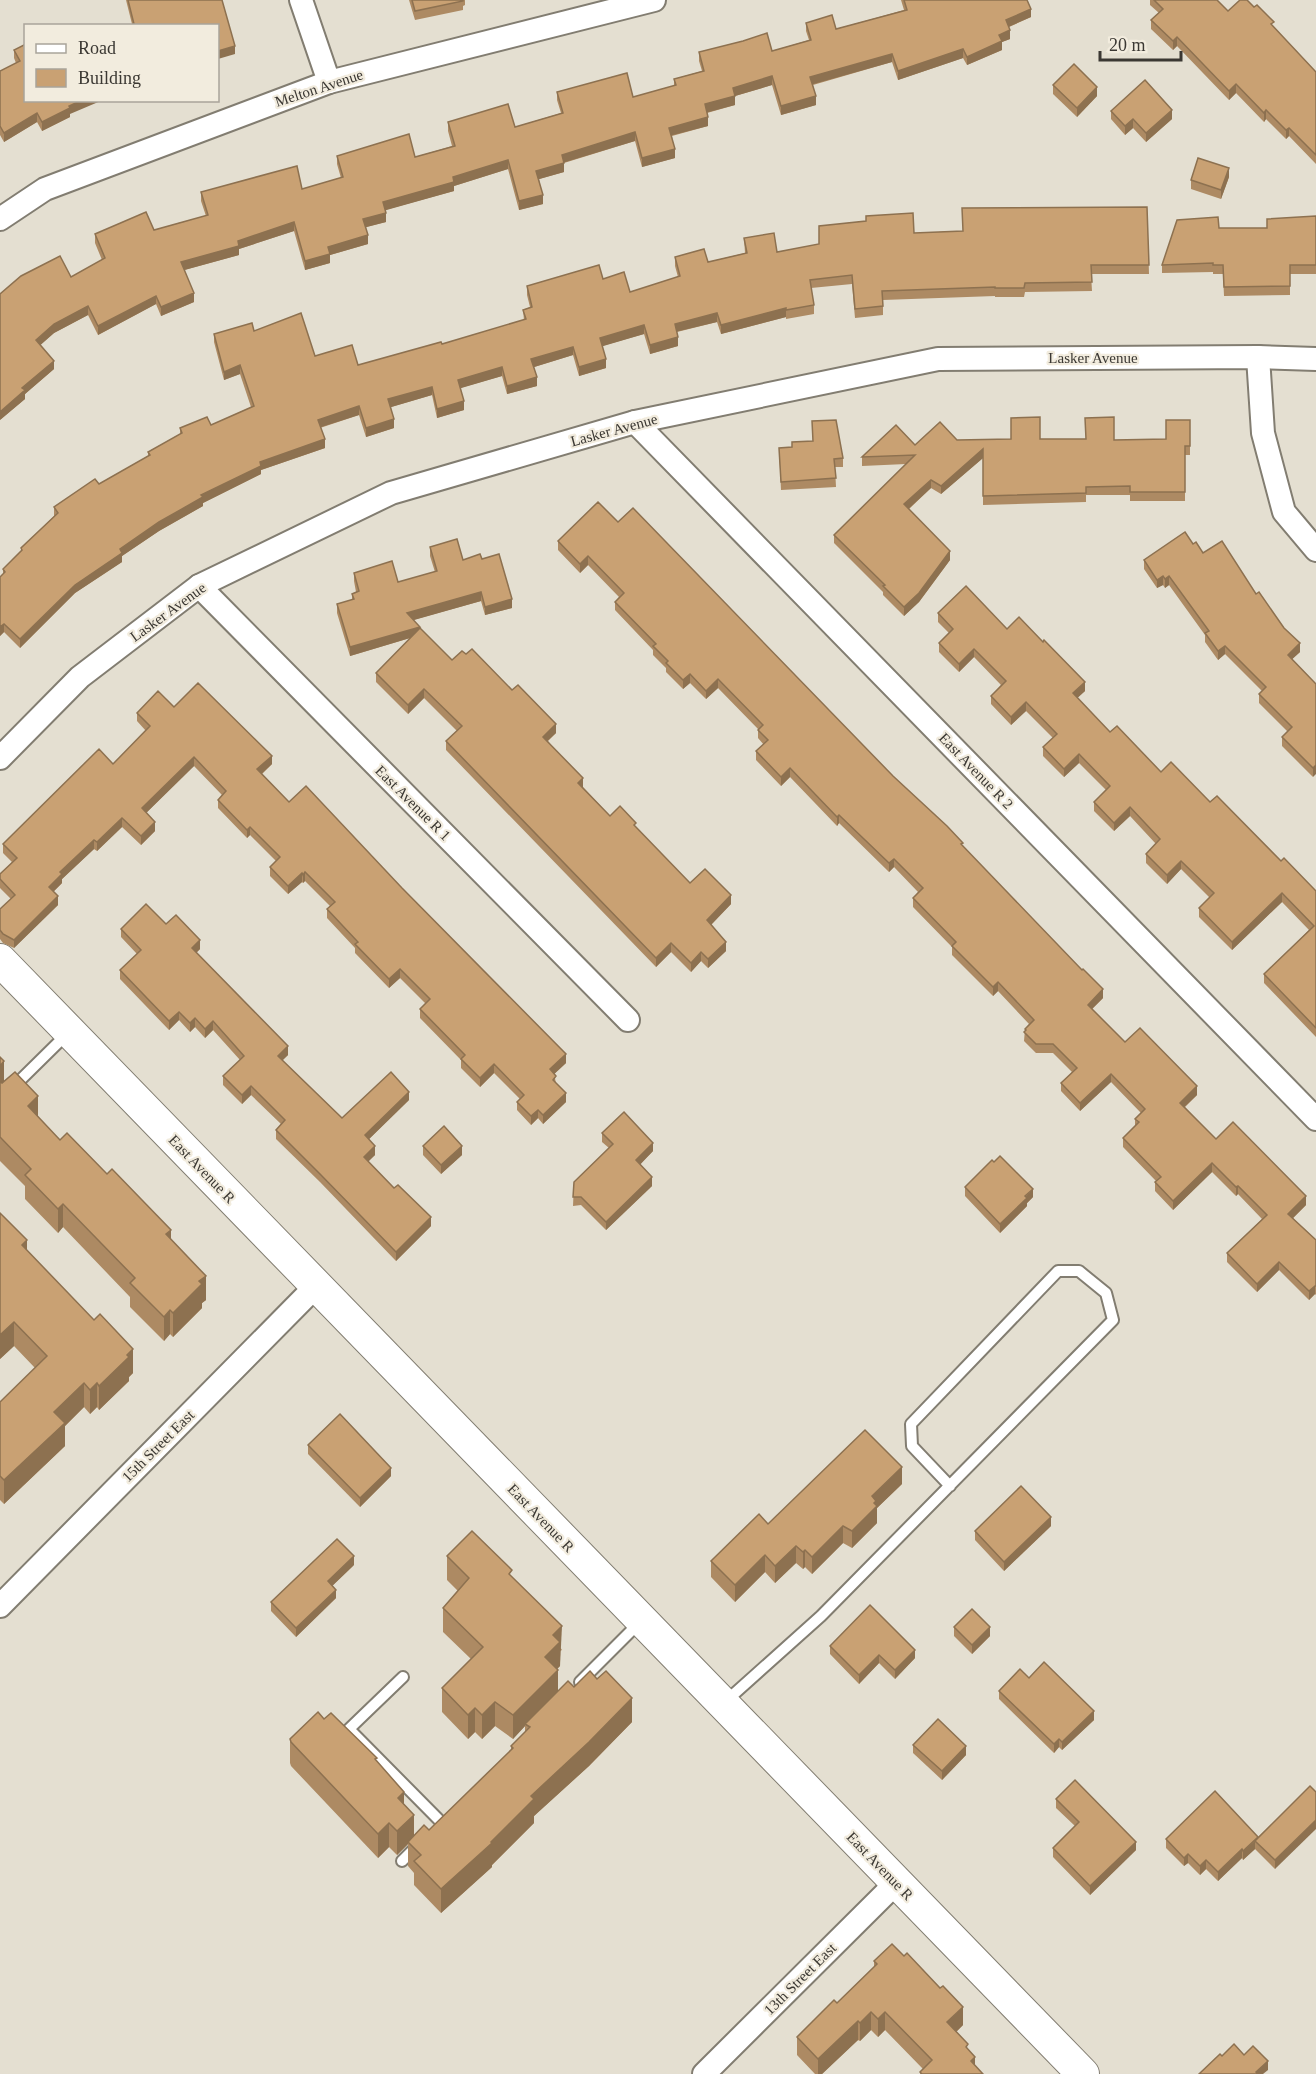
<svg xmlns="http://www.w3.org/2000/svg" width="1316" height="2074" viewBox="0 0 1316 2074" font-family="Georgia,serif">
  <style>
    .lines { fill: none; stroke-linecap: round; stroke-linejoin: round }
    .service-casing { stroke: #827d71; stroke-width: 14 }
    .minor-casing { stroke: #827d71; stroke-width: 26 }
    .secondary-casing { stroke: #827d71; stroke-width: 34 }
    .service { stroke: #fff; stroke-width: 10 }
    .minor { stroke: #fff; stroke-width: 22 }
    .secondary { stroke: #fff; stroke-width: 32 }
    .wall { fill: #ad8a63 }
    .shaded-wall { fill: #8d7150 }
    .building { fill: #c9a173; stroke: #8d7150; stroke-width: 1.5 }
    .labels { text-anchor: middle; stroke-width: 4.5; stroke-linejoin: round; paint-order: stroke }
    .street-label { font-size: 15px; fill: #3b3833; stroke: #f2ecde }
  </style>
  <rect width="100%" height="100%" fill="#e4dfd1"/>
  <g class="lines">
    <defs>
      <g id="service">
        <polyline points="0,1100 67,1034"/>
        <polyline points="403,1677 349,1729 441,1822"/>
        <polyline points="580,1682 639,1623"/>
        <polyline points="725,1702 821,1616 1113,1320 1106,1293 1079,1271 1058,1271 911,1424 912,1446 950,1486"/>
        <polyline points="402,1861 417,1846"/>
      </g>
      <g id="minor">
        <polyline points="301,0 329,82"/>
        <polyline points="0,219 45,189 329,82 654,0"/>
        <polyline points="1258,357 1263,433 1284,512 1316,550"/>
        <polyline points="635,422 1316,1119"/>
        <polyline points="199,586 628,1020"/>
        <polyline points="0,758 80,677 199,586 391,493 635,422 938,359 1258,357 1316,359"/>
        <polyline points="0,1606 316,1286"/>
        <polyline points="704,2074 896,1883"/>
      </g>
      <polyline id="secondary" points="0,960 1083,2074"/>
    </defs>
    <use href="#service" class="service-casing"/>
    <use href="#minor" class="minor-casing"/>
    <use href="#secondary" class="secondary-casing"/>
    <use href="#service" class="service"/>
    <use href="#minor" class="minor"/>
    <use href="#secondary" class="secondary"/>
  </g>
  <g class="wall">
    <polygon points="126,0 222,0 235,54 132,24"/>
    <polygon points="409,0 465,0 465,5 463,6 463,10 415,20"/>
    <polygon points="901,0 1027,0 1031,17 1009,27 1010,39 1002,42 1002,50 967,65 963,58 898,80 892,62 813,85 816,105 781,115 772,85 735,96 735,105 707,113 708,126 672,136 675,158 642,167 635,141 564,163 564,172 539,179 543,204 519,210 508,169 454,186 454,191 385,210 386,222 366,227 368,244 330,255 330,263 305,270 294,231 239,249 239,255 184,270 194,302 161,316 156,304 98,335 88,315 54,333 40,345 54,369 25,394 25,399 0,420 71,277 102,260 95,243 95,234 154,230 206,216 201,201 201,192 302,189 341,178 337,164 337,156 415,157 452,146 448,131 448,122 515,127 561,113 557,100 557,92 633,97 674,86 674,79 702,71 699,61 699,52 772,51 809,40 806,31 806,23 836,29 904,10"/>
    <polygon points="1150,0 1217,0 1228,11 1274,27 1316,72 1316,164 1289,136 1286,139 1266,119 1264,122 1236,93 1229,100 1177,46 1173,50 1151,29 1151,20 1159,13 1150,5"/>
    <polygon points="14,50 70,114 70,117 42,131 37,122 4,142 0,135 0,71 16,63 14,58"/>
    <polygon points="1053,85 1097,96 1077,117 1053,94"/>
    <polygon points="1111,111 1172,119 1146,142 1133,128 1125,135 1111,119"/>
    <polygon points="1229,177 1221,199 1191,189 1191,180"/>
    <polygon points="1147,207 1149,274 1091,274 1092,291 1025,292 1024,297 995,297 995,296 883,300 883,315 855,318 852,284 811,288 814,305 814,314 786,319 786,317 721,334 717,322 677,332 678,346 650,354 644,334 602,346 606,368 579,376 573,355 534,367 537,386 507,394 502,376 460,388 464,410 437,418 432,395 391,407 394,428 366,437 359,415 320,428 325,448 261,470 261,474 203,503 203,506 159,531 122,556 122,562 75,593 20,648 4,632 0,636 0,577 3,575 3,569 21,551 21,548 54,516 54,507 99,484 148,456 148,452 180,434 180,428 211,425 251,407 240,374 224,380 214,342 214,334 254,331 315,356 358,365 442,344 524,320 523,310 530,307 527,295 527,286 603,279 630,292 678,277 675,266 675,257 708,262 745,253 744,238 777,252 914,233 963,231"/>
    <polygon points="1316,216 1316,274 1290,274 1290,295 1224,296 1223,274 1213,274 1213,272 1162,273 1162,265 1219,228 1267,228"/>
    <polygon points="1190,420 1190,455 1185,455 1185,501 1130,501 1130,495 1086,495 1086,502 983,505 983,458 941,494 931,488 909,509 950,560 919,602 904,616 883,595 883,592 834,543 834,535 906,464 862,466 862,457 915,445 957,440 1114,440 1166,439"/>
    <polygon points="812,421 843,458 843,467 835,467 836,487 781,490 779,448 792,447 813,441"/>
    <polygon points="618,522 893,776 963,846 1103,998 1092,1009 1125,1042 1197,1095 1185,1107 1216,1139 1306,1205 1293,1218 1316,1240 1316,1295 1315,1294 1309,1300 1279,1270 1257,1292 1227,1262 1227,1253 1262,1219 1238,1194 1236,1196 1212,1172 1173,1210 1155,1191 1155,1182 1156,1181 1123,1147 1123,1138 1135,1126 1135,1119 1141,1113 1111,1082 1080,1111 1061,1091 1061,1083 1072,1072 1053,1053 1036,1053 1024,1041 1025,1029 1029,1024 998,991 993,996 952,955 952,947 913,907 913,898 918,892 894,867 889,872 839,823 837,826 790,777 781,786 756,760 756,751 764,745 758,738 758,729 718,688 706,699 690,683 683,689 666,672 666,668 653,655 653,650 615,610 615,602 619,597 588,565 580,573 558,550 558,541"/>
    <polygon points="1193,544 1203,553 1256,594 1300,652 1292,659 1316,684 1313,777 1282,746 1282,737 1288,732 1259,703 1259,694 1262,691 1225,654 1218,660 1205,642 1205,635 1169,585 1165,588 1163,585 1157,588 1144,569 1144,560"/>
    <polygon points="430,547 463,560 482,559 512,608 485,615 481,601 413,620 420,629 452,660 466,654 512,690 556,733 548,741 583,787 610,816 636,828 690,883 731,904 711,925 726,951 708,968 701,961 691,972 671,952 656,967 446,750 446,741 457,731 424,698 408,714 376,682 376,673 410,638 350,656 337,613 337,604 352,600 352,594 356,592 354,581 354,573 398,582 435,572 430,556"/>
    <polygon points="938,613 1007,629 1085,691 1077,698 1110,732 1161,772 1210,802 1316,891 1316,1037 1264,983 1264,974 1309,930 1282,902 1232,950 1199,917 1199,908 1210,898 1181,869 1167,884 1146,863 1146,854 1156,844 1130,816 1114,831 1094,811 1094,802 1106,790 1079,763 1064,777 1043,756 1043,747 1053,738 1026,711 1011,725 991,704 991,696 1001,685 974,657 959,672 939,652 939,643 949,633 938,622"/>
    <polygon points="174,707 272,764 262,774 289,802 566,1063 554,1074 556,1083 566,1102 543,1124 538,1118 531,1125 517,1110 517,1102 520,1099 494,1073 480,1087 461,1068 461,1060 420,1018 420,1009 426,1004 400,978 389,988 355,953 355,948 327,918 327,909 330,906 305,881 303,883 302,882 288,894 270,876 270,867 276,861 250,835 247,838 218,808 218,800 222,795 194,766 146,813 155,831 141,845 122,827 97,851 94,849 62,879 62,883 53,892 58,905 14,948 3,943 0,939 0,909 11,899 0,888 0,874 12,862 3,853 3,844 113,764 146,731 137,721 137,713"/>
    <polygon points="166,924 200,949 196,953 288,1055 282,1060 342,1118 409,1100 369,1139 375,1155 368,1161 431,1226 396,1261 320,1182 276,1139 276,1130 281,1124 251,1095 242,1104 223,1085 223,1076 240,1060 213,1030 205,1038 195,1027 190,1032 179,1020 169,1030 120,979 120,970 137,954 121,937 121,929"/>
    <polygon points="0,1057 4,1082 60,1140 171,1239 206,1300 202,1303 202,1308 173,1337 170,1334 164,1341 130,1307 130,1297 63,1227 58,1233 25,1199 25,1186 0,1161"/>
    <polygon points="602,1133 653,1151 640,1164 652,1186 606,1230 581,1205 573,1206 574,1182 609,1148 602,1142"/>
    <polygon points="423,1146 462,1155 441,1174 423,1155"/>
    <polygon points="994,1162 1033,1197 1027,1203 1027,1206 1000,1233 965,1196 965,1187"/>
    <polygon points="27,1251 133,1373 129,1377 129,1381 99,1410 97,1407 90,1414 84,1407 65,1426 65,1446 4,1504 0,1500 0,1402 35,1368 14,1346 0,1359"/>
    <polygon points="308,1445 391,1476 360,1507 308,1454"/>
    <polygon points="902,1484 877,1508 877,1523 852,1548 843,1543 812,1574 805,1567 803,1569 796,1563 775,1583 765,1572 735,1602 711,1577 711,1561 768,1524"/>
    <polygon points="1051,1526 1004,1571 975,1540 975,1531"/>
    <polygon points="447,1556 512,1577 562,1650 560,1651 560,1666 557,1669 558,1691 574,1687 632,1722 589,1766 534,1816 534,1823 492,1865 492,1867 441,1913 414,1885 414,1873 408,1866 408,1844 397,1855 389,1847 378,1858 291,1766 290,1763 290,1739 324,1719 377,1761 404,1805 414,1836 429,1830 511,1751 511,1746 525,1732 525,1726 513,1739 495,1726 482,1739 475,1732 468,1739 442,1712 442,1688 471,1659 443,1632 443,1608 458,1591 447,1580"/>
    <polygon points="354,1565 332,1586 336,1598 296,1637 271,1611 271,1602"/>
    <polygon points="954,1627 990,1636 972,1654 954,1636"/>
    <polygon points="830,1646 915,1658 895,1679 879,1663 859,1684 830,1654"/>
    <polygon points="1029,1678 1094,1720 1062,1750 1059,1747 1054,1753 999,1699 999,1691"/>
    <polygon points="913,1745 966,1755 942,1780 913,1753"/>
    <polygon points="1310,1786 1275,1869 1255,1849 1243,1860 1242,1858 1218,1881 1206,1869 1200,1875 1188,1863 1184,1866 1166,1848 1166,1839 1258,1837"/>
    <polygon points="1056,1799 1136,1850 1090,1895 1053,1857 1053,1848 1075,1826 1056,1808"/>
    <polygon points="874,1961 963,2025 956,2032 968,2049 975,2066 983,2074 920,2074 920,2072 923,2069 885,2030 878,2037 871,2030 860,2041 858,2040 822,2074 815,2074 797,2055 797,2037 837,2003 874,1967"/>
  </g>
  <g class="shaded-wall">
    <polygon points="1031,9 1031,17 1006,28 1006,20"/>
    <polygon points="1010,30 1010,39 1002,42 1002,50 967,65 967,57 999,35"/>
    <polygon points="1177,37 1177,46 1173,50 1173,41"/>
    <polygon points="235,46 235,54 218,59 218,51"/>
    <polygon points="963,49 963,58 898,80 898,71"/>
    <polygon points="892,54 892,62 810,85 810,77"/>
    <polygon points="772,76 772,85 735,96 735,105 705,113 705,104 733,88"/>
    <polygon points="1236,84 1236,93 1229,100 1229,91"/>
    <polygon points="1097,87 1097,96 1077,117 1077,108"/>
    <polygon points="816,96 816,105 781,115 781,106"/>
    <polygon points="82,100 103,100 70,114 70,117 42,131 42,122 69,106"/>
    <polygon points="1172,110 1172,119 1146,142 1146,133"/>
    <polygon points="1266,110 1266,119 1264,122 1264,113"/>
    <polygon points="37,113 37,122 4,142 4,133"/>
    <polygon points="708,117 708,126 669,136 669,128"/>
    <polygon points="1133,119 1133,128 1125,135 1125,126"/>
    <polygon points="1289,128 1289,136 1286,139 1286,130"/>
    <polygon points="635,132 635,141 562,163 562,155"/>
    <polygon points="675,149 675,158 642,167 642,158"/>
    <polygon points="508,160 508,169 454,186 454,191 383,211 383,202 453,177"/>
    <polygon points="564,163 564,172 536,180 536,171"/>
    <polygon points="1229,168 1229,177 1221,199 1221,190"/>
    <polygon points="543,195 543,204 519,210 519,201"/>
    <polygon points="386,213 386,222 363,228 363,219"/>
    <polygon points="294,222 294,231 239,249 239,255 181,271 181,262 238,241"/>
    <polygon points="368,235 368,244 330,255 330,263 305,270 305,261 328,247"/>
    <polygon points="194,293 194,302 161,316 161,307"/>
    <polygon points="156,296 156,304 98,335 98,326"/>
    <polygon points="88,306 88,315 54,333 36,349 36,340 54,324"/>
    <polygon points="786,308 786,317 721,334 721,325"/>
    <polygon points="717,313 717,322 675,332 675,324"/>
    <polygon points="644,325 644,334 600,347 600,338"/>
    <polygon points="678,337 678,346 650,354 650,345"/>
    <polygon points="573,347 573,355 531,368 531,359"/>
    <polygon points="606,359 606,368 579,376 579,367"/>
    <polygon points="54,361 54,369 25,394 25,399 0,420 0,412 22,388"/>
    <polygon points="240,365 240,374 224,380 224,372"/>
    <polygon points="502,367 502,376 458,389 458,380"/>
    <polygon points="537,377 537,386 507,394 507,386"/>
    <polygon points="432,387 432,395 388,408 388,399"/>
    <polygon points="464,401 464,410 437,418 437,409"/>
    <polygon points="359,406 359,415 318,428 318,420"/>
    <polygon points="394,419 394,428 366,437 366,428"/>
    <polygon points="325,439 325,448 261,470 261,474 203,503 203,506 159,531 122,556 122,562 75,593 20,648 20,639 75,585 120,549 159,522 201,495 260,462"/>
    <polygon points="983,449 983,458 941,494 941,486"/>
    <polygon points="931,480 931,488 904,513 904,504"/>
    <polygon points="950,551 950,560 919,602 904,616 904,607"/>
    <polygon points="588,556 588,565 580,573 580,564"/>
    <polygon points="1163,576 1163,585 1157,588 1157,580"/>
    <polygon points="1169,576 1169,585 1165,588 1165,579"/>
    <polygon points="481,592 481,601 407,622 407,613"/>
    <polygon points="512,599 512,608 485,615 485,607"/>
    <polygon points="4,624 4,632 0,636 0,627"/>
    <polygon points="420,627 420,635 350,656 350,647"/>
    <polygon points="1300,643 1300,652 1288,663 1288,655"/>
    <polygon points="1225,646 1225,654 1218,660 1218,651"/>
    <polygon points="974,649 974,657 959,672 959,664"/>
    <polygon points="690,674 690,683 683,689 683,680"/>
    <polygon points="718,679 718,688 706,699 706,691"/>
    <polygon points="1085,682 1085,691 1073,702 1073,693"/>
    <polygon points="424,689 424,698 408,714 408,705"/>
    <polygon points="1026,702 1026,711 1011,725 1011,717"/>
    <polygon points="556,724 556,733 543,745 543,737"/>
    <polygon points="1079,754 1079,763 1064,777 1064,769"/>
    <polygon points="272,756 272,764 257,778 257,769"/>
    <polygon points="194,757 194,766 142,817 142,808"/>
    <polygon points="1316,765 1316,774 1313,777 1313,768"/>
    <polygon points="790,768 790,777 781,786 781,777"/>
    <polygon points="583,778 583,787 578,792 578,783"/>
    <polygon points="1130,807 1130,816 1114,831 1114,823"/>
    <polygon points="839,815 839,823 837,826 837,817"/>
    <polygon points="122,818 122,827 97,851 97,842"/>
    <polygon points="155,822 155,831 141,845 141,836"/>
    <polygon points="250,827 250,835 247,838 247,830"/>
    <polygon points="94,840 94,849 62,879 62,883 49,896 49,887 60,872"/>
    <polygon points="894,859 894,867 889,872 889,863"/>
    <polygon points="1181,861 1181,869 1167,884 1167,875"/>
    <polygon points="305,872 305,881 303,883 303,875"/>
    <polygon points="302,873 302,882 288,894 288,886"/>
    <polygon points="1282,893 1282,902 1232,950 1232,942"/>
    <polygon points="731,895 731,904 707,929 707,920"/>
    <polygon points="58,896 58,905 14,948 14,940"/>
    <polygon points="200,940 200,949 192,957 192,948"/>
    <polygon points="726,942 726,951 708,968 708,959"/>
    <polygon points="671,943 671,952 656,967 656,958"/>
    <polygon points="701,952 701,961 691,972 691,963"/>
    <polygon points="400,969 400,978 389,988 389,979"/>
    <polygon points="998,982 998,991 993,996 993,987"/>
    <polygon points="1103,989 1103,998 1088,1013 1088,1005"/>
    <polygon points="179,1012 179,1020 169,1030 169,1021"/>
    <polygon points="195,1018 195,1027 190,1032 190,1023"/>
    <polygon points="213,1021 213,1030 205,1038 205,1029"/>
    <polygon points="288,1046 288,1055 278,1065 278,1056"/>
    <polygon points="566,1054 566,1063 550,1078 550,1069"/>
    <polygon points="4,1061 4,1085 0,1090 0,1066"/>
    <polygon points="494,1064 494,1073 480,1087 480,1078"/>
    <polygon points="1111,1074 1111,1082 1080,1111 1080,1103"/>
    <polygon points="251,1086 251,1095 242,1104 242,1095"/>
    <polygon points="1197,1086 1197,1095 1180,1111 1180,1103"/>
    <polygon points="409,1092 409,1100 365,1143 365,1135"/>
    <polygon points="566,1093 566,1102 543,1124 543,1115"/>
    <polygon points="38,1096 38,1120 28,1106"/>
    <polygon points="538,1110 538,1118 531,1125 531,1116"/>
    <polygon points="653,1143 653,1151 636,1169 636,1160"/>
    <polygon points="375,1146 375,1155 364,1166 364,1157"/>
    <polygon points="462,1146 462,1155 441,1174 441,1165"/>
    <polygon points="1212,1163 1212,1172 1173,1210 1173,1201"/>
    <polygon points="652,1177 652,1186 606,1230 606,1222"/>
    <polygon points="1238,1186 1238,1194 1236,1196 1236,1187"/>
    <polygon points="1033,1189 1033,1197 1027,1203 1027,1206 1000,1233 1000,1224"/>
    <polygon points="1306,1196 1306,1205 1288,1223 1288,1214"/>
    <polygon points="63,1204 63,1227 58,1233 58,1209"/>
    <polygon points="431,1217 431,1226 396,1261 396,1252"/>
    <polygon points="171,1230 171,1254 166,1234"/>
    <polygon points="27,1240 27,1264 22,1245"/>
    <polygon points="1279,1262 1279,1270 1257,1292 1257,1284"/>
    <polygon points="206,1276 206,1300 202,1303 202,1308 173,1337 173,1313 199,1281"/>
    <polygon points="1315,1286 1315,1294 1309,1300 1309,1291"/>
    <polygon points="170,1310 170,1334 164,1341 164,1317"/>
    <polygon points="14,1322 14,1346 0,1359 0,1335"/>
    <polygon points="133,1349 133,1373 129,1377 129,1381 99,1410 99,1386"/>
    <polygon points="84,1383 84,1407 65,1426 65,1446 4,1504 4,1480 54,1412"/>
    <polygon points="97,1383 97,1407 90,1414 90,1390"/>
    <polygon points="902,1467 902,1484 877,1508 877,1523 852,1548 852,1531 872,1496"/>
    <polygon points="391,1468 391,1476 360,1507 360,1498"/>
    <polygon points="1051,1517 1051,1526 1004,1571 1004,1562"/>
    <polygon points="843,1526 843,1543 812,1574 812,1557"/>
    <polygon points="796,1546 796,1563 775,1583 775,1566"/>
    <polygon points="805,1550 805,1567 803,1569 803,1552"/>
    <polygon points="765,1555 765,1572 735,1602 735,1585"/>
    <polygon points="354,1556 354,1565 328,1590 328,1581"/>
    <polygon points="336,1590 336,1598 296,1637 296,1628"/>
    <polygon points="562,1626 560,1666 545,1681 545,1657 553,1635"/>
    <polygon points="990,1627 990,1636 972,1654 972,1645"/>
    <polygon points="915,1650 915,1658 895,1679 895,1670"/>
    <polygon points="879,1655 879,1663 859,1684 859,1675"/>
    <polygon points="558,1670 558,1694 525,1724 525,1726 513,1739 513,1715"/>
    <polygon points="632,1698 632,1722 589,1766 534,1816 534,1823 492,1865 492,1867 441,1913 441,1889 491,1842 531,1796"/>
    <polygon points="495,1702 495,1726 482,1739 482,1715"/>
    <polygon points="475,1708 475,1732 468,1739 468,1715"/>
    <polygon points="1094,1711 1094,1720 1062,1750 1062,1742"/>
    <polygon points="1059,1739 1059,1747 1054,1753 1054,1744"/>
    <polygon points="966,1746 966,1755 942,1780 942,1771"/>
    <polygon points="404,1792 404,1816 398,1798"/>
    <polygon points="414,1815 414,1838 408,1842 408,1844 397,1855 397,1831"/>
    <polygon points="1316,1820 1316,1829 1275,1869 1275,1860"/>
    <polygon points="389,1823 389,1847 378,1858 378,1834"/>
    <polygon points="1255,1841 1255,1849 1243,1860 1243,1851"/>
    <polygon points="1136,1842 1136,1850 1090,1895 1090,1886"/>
    <polygon points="1242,1849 1242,1858 1218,1881 1218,1872"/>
    <polygon points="1188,1854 1188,1863 1184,1866 1184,1858"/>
    <polygon points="1206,1860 1206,1869 1200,1875 1200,1866"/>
    <polygon points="963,2007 963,2025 947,2041 947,2022"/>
    <polygon points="871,2012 871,2030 860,2041 860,2023"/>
    <polygon points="885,2012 885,2030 878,2037 878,2019"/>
    <polygon points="858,2021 858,2040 822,2074 818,2074 818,2059"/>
    <polygon points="975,2057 975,2074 971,2061"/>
    <polygon points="1268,2061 1268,2070 1263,2074 1256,2074 1256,2072"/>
  </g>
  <g class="building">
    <polygon points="128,0 222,0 235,46 218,51 218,26 129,26 134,24"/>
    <polygon points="412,0 463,0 463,1 415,11"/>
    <polygon points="904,0 1027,0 1031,9 1006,20 1010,30 999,35 1002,41 967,57 963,49 898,71 892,54 810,77 816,96 781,106 772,76 733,88 735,96 705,104 708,117 669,128 675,149 642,158 635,132 562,155 564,163 536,171 543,195 519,201 508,160 453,177 454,182 383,202 386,213 363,219 368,235 328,247 330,254 305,261 294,222 238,241 239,246 181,262 194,293 161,307 156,296 98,326 88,306 54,324 36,340 54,361 22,388 25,390 0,412 0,294 21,276 60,256 71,277 105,258 95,234 146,212 154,230 208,215 201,192 297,166 302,189 343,177 337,156 409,134 415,157 455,146 448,122 508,104 515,127 563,113 557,92 627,73 633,97 676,85 674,79 704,71 699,52 743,41 767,33 772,51 811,40 806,23 832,15 836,29 907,10"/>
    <polygon points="1154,0 1217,0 1228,11 1240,0 1247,0 1254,7 1257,5 1274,22 1271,24 1316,72 1316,155 1289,128 1286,130 1266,110 1264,113 1236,84 1229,91 1177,37 1173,41 1151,20 1163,9"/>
    <polygon points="26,44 26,100 82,100 69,106 70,108 42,122 37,113 4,133 0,126 0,71 20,61 14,50"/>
    <polygon points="1074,64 1097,87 1077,108 1053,85"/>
    <polygon points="1145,80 1172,110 1146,133 1133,119 1125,126 1111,111"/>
    <polygon points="1198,158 1229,168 1221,190 1191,180"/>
    <polygon points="1147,207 1149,265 1091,265 1092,282 1025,283 1024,288 995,288 995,287 882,291 883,306 855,309 852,275 810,280 814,305 786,310 786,308 721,325 717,313 675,324 678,337 650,345 644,325 600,338 606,359 579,367 573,347 531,359 537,377 507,386 502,367 458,380 464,401 437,409 432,387 388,399 394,419 366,428 359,406 318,420 325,439 260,462 261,466 201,495 203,497 159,522 120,549 122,553 75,585 20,639 4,624 0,627 0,577 5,572 3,569 22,550 21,548 58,513 54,507 95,479 99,484 150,455 148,452 182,433 180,428 207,417 211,425 254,406 240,365 224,372 214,334 252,323 254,331 301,313 315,356 352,345 358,365 441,342 442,344 526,319 523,310 532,307 527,286 599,265 603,279 624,272 630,292 680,276 675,257 704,249 708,262 747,253 744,238 774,233 777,252 819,244 819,226 866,221 866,216 913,213 914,233 963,231 962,208"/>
    <polygon points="1316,216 1316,265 1290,265 1290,286 1224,287 1223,265 1213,265 1213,263 1162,265 1177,220 1218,217 1219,228 1267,228 1267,219"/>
    <polygon points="1040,417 1040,439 1086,439 1085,418 1114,417 1114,440 1166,439 1166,420 1190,420 1190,446 1185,446 1185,492 1130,492 1130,486 1086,487 1086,493 983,496 983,449 941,486 931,480 904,504 950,551 919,593 904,607 883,586 885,585 834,535 915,455 862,457 896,425 915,445 940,422 957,440 1011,439 1011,418"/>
    <polygon points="836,420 843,458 834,459 836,478 781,482 779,448 792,447 792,442 813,441 812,421"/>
    <polygon points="598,502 618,522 633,508 893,776 947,826 963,843 961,844 1009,894 1082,970 1083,969 1103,989 1088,1005 1125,1042 1140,1028 1197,1086 1180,1103 1216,1139 1233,1122 1306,1196 1288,1214 1316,1240 1316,1286 1315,1286 1309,1291 1279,1262 1257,1284 1227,1253 1267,1215 1238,1186 1236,1187 1212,1163 1173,1201 1155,1182 1161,1177 1123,1138 1139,1122 1135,1119 1145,1109 1111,1074 1080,1103 1061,1083 1077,1068 1053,1044 1036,1044 1024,1032 1026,1030 1025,1029 1034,1020 998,982 993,987 952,946 956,942 913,898 923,888 894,859 889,863 839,815 837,817 790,768 781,777 756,751 768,740 758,730 763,725 718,679 706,691 690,674 683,680 666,663 668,661 653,646 656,644 615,602 624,593 588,556 580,564 558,541"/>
    <polygon points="1185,532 1193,544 1196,542 1203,553 1222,541 1256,594 1259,592 1284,628 1300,643 1288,655 1316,684 1316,765 1313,768 1282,737 1292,727 1259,694 1266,687 1225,646 1218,651 1205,633 1209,631 1169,576 1165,579 1163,576 1157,580 1144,560"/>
    <polygon points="457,539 463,560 480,554 482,559 499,554 512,599 485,607 481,592 407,613 420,627 350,647 337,604 354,599 352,594 359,591 354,573 392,561 398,582 437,571 430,547"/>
    <polygon points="966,586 1007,629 1019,617 1043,642 1044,640 1085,682 1073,693 1110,732 1117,726 1161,772 1171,762 1210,802 1217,796 1281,861 1284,858 1316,891 1316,1028 1264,974 1314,926 1282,893 1232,942 1199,908 1214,893 1181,861 1167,875 1146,854 1160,839 1130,807 1114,823 1094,802 1110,786 1079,754 1064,769 1043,747 1057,734 1026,702 1011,717 991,696 1006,681 974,649 959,664 939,643 953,629 938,613"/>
    <polygon points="420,628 452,660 462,651 466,654 472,649 512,690 518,685 556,724 543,737 583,778 578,783 610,816 620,806 636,823 634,825 690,883 705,869 731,895 707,920 726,942 708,959 701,952 691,963 671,943 656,958 446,741 462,726 424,689 408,705 376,673"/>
    <polygon points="198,683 272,756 257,769 289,802 306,786 402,888 566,1054 550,1069 556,1076 553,1080 566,1093 543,1115 538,1110 531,1116 517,1102 524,1095 494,1064 480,1078 461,1059 465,1055 420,1009 430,999 400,969 389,979 355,944 358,942 327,909 335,902 305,872 303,875 302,873 288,886 270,867 280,857 250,827 247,830 218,800 226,791 194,757 142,808 155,822 141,836 122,818 97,842 94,840 60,872 62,874 49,887 58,896 14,940 3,934 0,930 0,909 15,895 0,879 0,874 17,858 3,844 99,749 113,764 150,726 137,713 158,691 174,707"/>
    <polygon points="146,904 166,924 176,915 200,940 192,948 288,1046 278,1056 342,1118 391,1072 409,1092 365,1135 375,1146 364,1157 394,1188 398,1185 431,1217 396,1252 320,1174 276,1130 285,1120 251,1086 242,1095 223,1076 244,1056 213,1021 205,1029 195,1018 190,1023 179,1012 169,1021 120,970 141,950 121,929"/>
    <polygon points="0,1057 4,1061 0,1066"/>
    <polygon points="15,1072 38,1096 28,1106 60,1140 67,1133 107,1174 112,1169 171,1230 166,1234 206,1276 199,1281 202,1284 173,1313 170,1310 164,1317 130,1283 135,1278 63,1204 58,1209 25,1175 31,1169 0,1137 0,1082 2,1083"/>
    <polygon points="624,1112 653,1143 636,1160 652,1177 606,1222 581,1197 573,1197 574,1182 613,1144 602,1133"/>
    <polygon points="444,1126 462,1146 441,1165 423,1146"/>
    <polygon points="1000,1156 1033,1189 1025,1196 1027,1198 1000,1224 965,1187 992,1160 994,1162"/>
    <polygon points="0,1213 27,1240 22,1245 94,1320 100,1314 133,1349 127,1355 129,1357 99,1386 97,1383 90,1390 84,1383 54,1412 65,1423 4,1480 0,1476 0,1402 47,1356 14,1322 0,1335"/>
    <polygon points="340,1414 391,1468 360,1498 308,1445"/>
    <polygon points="865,1430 902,1467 872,1496 876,1501 874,1503 877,1506 852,1531 843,1526 812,1557 805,1550 803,1552 796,1546 775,1566 765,1555 735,1585 711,1561 759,1514 768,1524"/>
    <polygon points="1021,1486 1051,1517 1004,1562 975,1531"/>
    <polygon points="472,1531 512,1570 509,1574 562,1626 553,1635 560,1642 545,1657 558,1670 513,1715 495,1702 482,1715 475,1708 468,1715 442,1688 483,1647 443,1608 469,1578 447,1556"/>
    <polygon points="337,1539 354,1556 328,1581 336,1590 296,1628 271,1602"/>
    <polygon points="870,1605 915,1650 895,1670 879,1655 859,1675 830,1646"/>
    <polygon points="972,1609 990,1627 972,1645 954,1627"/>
    <polygon points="1044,1662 1094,1711 1062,1742 1059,1739 1054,1744 999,1691 1020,1669 1029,1678"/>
    <polygon points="590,1671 597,1679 606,1671 632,1698 589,1742 531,1796 534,1799 491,1842 492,1843 441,1889 414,1861 421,1855 408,1842 424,1825 429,1830 513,1748 511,1746 530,1727 525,1724 568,1681 574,1687"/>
    <polygon points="318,1712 324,1719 331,1713 377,1758 375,1759 404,1792 398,1798 414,1815 397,1831 389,1823 378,1834 291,1742 290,1739"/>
    <polygon points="938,1719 966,1746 942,1771 913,1745"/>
    <polygon points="1075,1780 1136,1842 1090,1886 1053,1848 1079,1822 1056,1799"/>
    <polygon points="1310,1786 1316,1792 1316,1820 1275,1860 1255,1841"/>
    <polygon points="1215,1791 1258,1837 1243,1851 1242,1849 1218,1872 1206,1860 1200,1866 1188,1854 1184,1858 1166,1839"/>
    <polygon points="892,1944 904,1956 907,1953 940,1988 943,1986 963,2007 947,2022 968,2044 966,2047 975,2057 971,2061 983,2074 922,2074 920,2072 932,2060 885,2012 878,2019 871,2012 860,2023 858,2021 818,2059 797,2037 834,2000 837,2003 877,1964 874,1961"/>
    <polygon points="1234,2044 1244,2055 1253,2046 1268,2061 1256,2072 1258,2074 1199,2074 1220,2054 1222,2056"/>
  </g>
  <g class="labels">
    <g class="street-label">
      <text transform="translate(319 88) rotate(-18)" y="5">Melton Avenue</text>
      <text x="1093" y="363">Lasker Avenue</text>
      <text transform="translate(614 430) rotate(-15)" y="5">Lasker Avenue</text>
      <text transform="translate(168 612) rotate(-36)" y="5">Lasker Avenue</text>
      <text transform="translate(976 771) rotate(46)" y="5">East Avenue R 2</text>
      <text transform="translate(413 803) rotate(45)" y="5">East Avenue R 1</text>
      <text transform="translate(202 1169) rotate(46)" y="5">East Avenue R</text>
      <text transform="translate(158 1446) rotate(-45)" y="5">15th Street East</text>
      <text transform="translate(541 1518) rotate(46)" y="5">East Avenue R</text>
      <text transform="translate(880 1866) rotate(46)" y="5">East Avenue R</text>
      <text transform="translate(800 1979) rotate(-45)" y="5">13th Street East</text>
    </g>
  </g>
  <rect x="24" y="24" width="195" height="78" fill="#f2ecde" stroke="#a9a49a" stroke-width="1.5"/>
  <rect x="36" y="44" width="30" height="9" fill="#ffffff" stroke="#a9a49a" stroke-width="1.5"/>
  <text x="78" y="54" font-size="18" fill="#3b3833">Road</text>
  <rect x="36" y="69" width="30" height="18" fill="#c9a173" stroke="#a9a49a" stroke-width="1.5"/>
  <text x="78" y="84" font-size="18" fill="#3b3833">Building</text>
  <path d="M1100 51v9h81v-9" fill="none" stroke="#3b3833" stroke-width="3"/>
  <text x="1109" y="51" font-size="18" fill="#3b3833" stroke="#f2ecde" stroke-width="4.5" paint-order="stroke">20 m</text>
</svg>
